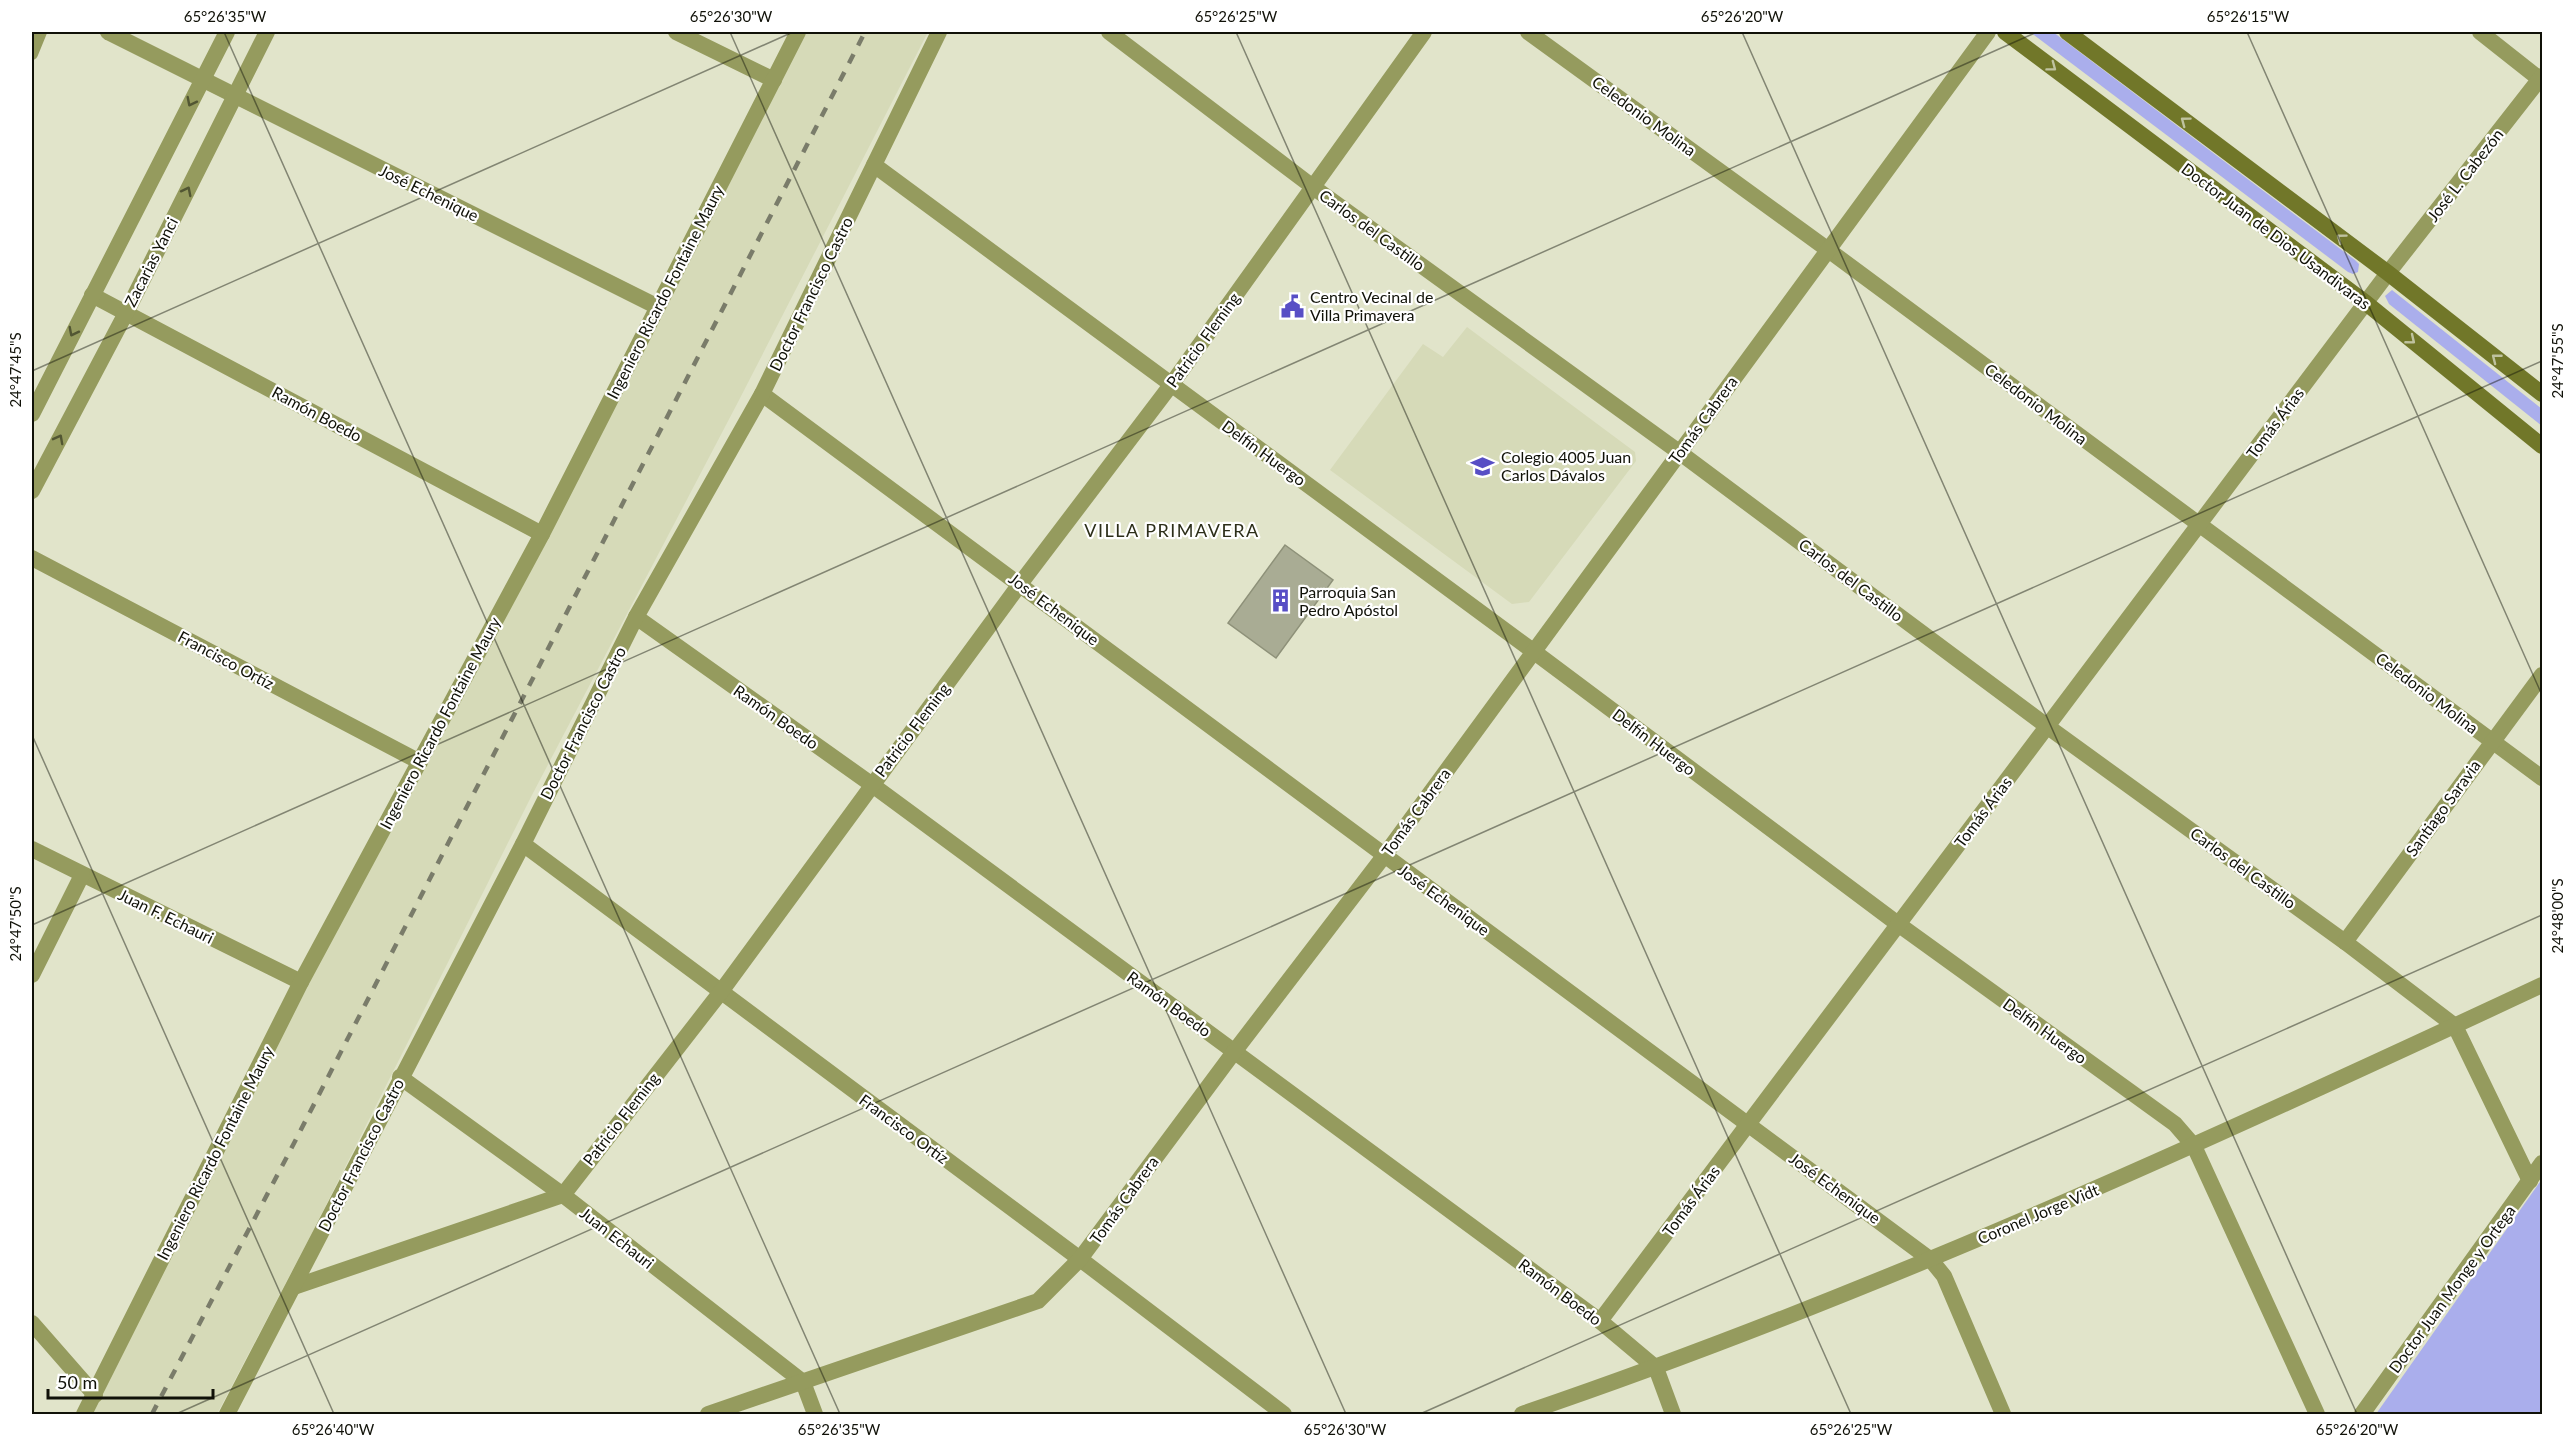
<svg xmlns="http://www.w3.org/2000/svg" width="2574" height="1446" viewBox="0 0 2574 1446" font-family="Lato,sans-serif">
  <style>
    .built { fill: #d6dab8 }
    .green { fill: #aaaeec }
    .building { fill: #a9ac94; stroke: #8e9179; stroke-width: 1.5 }
    .lines { fill: none; stroke-linecap: round; stroke-linejoin: round }
    .service { stroke: #959b5e; stroke-width: 12 }
    .minor { stroke: #959b5e; stroke-width: 16 }
    .tertiary { stroke: #959b5e; stroke-width: 16 }
    .secondary { stroke: #717729; stroke-width: 16 }
    .rail { stroke: #7a7c6a; stroke-width: 4.5; stroke-dasharray: 10 10; stroke-linecap: butt }
    .oneway { stroke: #bfc29f }
    .oneway2 { stroke: #525633 }
    .ticks { fill: none; stroke: #101108; stroke-width: 1.5; stroke-opacity: 0.45 }
    .labels { text-anchor: middle; stroke-width: 4.5; stroke-linejoin: round; paint-order: stroke }
    .street-label { font-size: 16px; fill: #101108; stroke: #fff }
    .poi-label { font-size: 16px; fill: #101108; stroke: #fff; text-anchor: start }
    .neighbourhood-label { font-size: 18px; letter-spacing: 1.5px; fill: #2c2e19; stroke: #fff }
    .neatline { fill: none; stroke: #101108; stroke-width: 2 }
    .ticks-label { font-size: 15px; text-anchor: middle; fill: #101108 }
  </style>
  <rect width="100%" height="100%" fill="#e1e4ca"/>
  <g class="built">
    <polygon points="793,32 928,32 737,404 532,795 314,1229 217,1414 79,1414"/>
    <polygon points="1467,327 1635,452 1636,461 1529,602 1512,604 1330,470 1423,344 1443,357"/>
  </g>
  <g class="green">
    <polygon points="2030,32 2053,32 2355,260 2359,264 2358,272 2353,274 2348,272"/>
    <polygon points="2392,290 2542,409 2542,426 2389,304 2385,296"/>
    <polygon points="2542,1179 2542,1414 2376,1414"/>
  </g>
  <polygon class="building" points="1285,545 1333,580 1276,658 1228,623"/>
  <g class="lines">
    <polyline class="service" points="32,54 41,32"/>
    <g class="minor">
      <polyline points="108,32 656,306"/>
      <polyline points="676,32 774,80"/>
      <polyline points="1109,32 1313,187 1679,452 2048,727 2345,942 2455,1026 2530,1181"/>
      <polyline points="1528,32 1827,249 2542,778"/>
      <polyline points="2480,32 2542,81"/>
      <polyline points="874,165 1533,651 1898,924 2175,1124 2194,1146 2317,1414"/>
      <polyline points="92,295 542,534"/>
      <polyline points="762,394 1931,1260 1944,1276 2003,1414"/>
      <polyline points="32,558 420,762"/>
      <polyline points="636,617 871,784 1600,1321 1656,1368 1673,1414"/>
      <polyline points="523,844 1080,1259 1284,1414"/>
      <polyline points="32,849 301,982"/>
      <polyline points="2345,942 2542,675"/>
      <polyline points="32,975 82,875"/>
      <polyline points="400,1077 563,1195 803,1382 815,1414"/>
      <polyline points="294,1287 563,1195 720,993 1020,584 1171,385 1424,32"/>
      <polyline points="1600,1321 2388,273 2542,76"/>
      <polyline points="32,1323 95,1395"/>
      <polyline points="84,1414 301,982 542,534 798,32"/>
      <polyline points="227,1414 523,844 636,617 762,394 939,32"/>
      <polyline points="708,1414 1038,1301 1080,1259 1234,1052 1384,856 1988,32"/>
      <path d="M1522 1414C1872 1295 2208 1141 2542 985"/>
    </g>
    <g class="tertiary">
      <polyline points="32,414 227,32"/>
      <polyline points="32,491 126,313 267,32"/>
      <polyline points="2362,1414 2542,1163"/>
    </g>
    <g class="secondary">
      <polyline points="2005,32 2366,303 2542,446"/>
      <polyline points="2067,32 2388,273 2542,394"/>
    </g>
    <polyline class="rail" points="152,1414 291,1149 865,32"/>
  </g>
  <defs><path id="oneway-chevron" d="M-2-3.5L2.5 0L-2 3.5" fill="none" stroke-width="1.6" stroke-linecap="round" stroke-linejoin="round" transform="scale(1.5)"/></defs>
  <g class="oneway">
    <use href="#oneway-chevron" transform="translate(2052 67) rotate(37)"/>
    <use href="#oneway-chevron" transform="translate(2185 121) rotate(-143)"/>
    <use href="#oneway-chevron" transform="translate(2341 238) rotate(-143)"/>
    <use href="#oneway-chevron" transform="translate(2411 340) rotate(39)"/>
    <use href="#oneway-chevron" transform="translate(2496 358) rotate(-142)"/>
  </g>
  <g class="oneway2">
    <use href="#oneway-chevron" transform="translate(191 102) rotate(117)"/>
    <use href="#oneway-chevron" transform="translate(187 191) rotate(-63)"/>
    <use href="#oneway-chevron" transform="translate(73 332) rotate(117)"/>
    <use href="#oneway-chevron" transform="translate(59 439) rotate(-62)"/>
  </g>
  <path class="ticks" d="M224 32 840 1414M730 32 1346 1414M1236 32 1851 1414M1742 32 2357 1414M2247 32 2542 695M32 371 793 32M32 735 334 1414M32 925 2037 32M176 1414 2542 361M1420 1414 2542 915"/>
  <defs>
    <symbol id="civic-bare" viewBox="-9 -9 18 18"><path d="M-.6-6.5H3V-4.5H.6V-3L4-1V1h2V6H-6V1h2V-1L-.6-3ZM-1.2 2.5V6h2.4V2.5Z" fill="#574ec5" stroke="#fff" stroke-width="2.5" paint-order="stroke"/></symbol>
    <symbol id="school-bare" viewBox="-9 -9 18 18"><path d="M0-5L7-2L0 1L-7-2ZM-4 1L0 2.5L4 1V4Q0 6-4 4Z" fill="#574ec5" stroke="#fff" stroke-width="2.5" paint-order="stroke"/></symbol>
    <symbol id="building-bare" viewBox="-9 -9 18 18"><path d="M-4-6H4V6H1V3H-1V6H-4ZM-2.5-4.3h1.7v1.8h-1.7ZM.8-4.3h1.7v1.8H.8ZM-2.5-1h1.7V.8h-1.7ZM.8-1h1.7V.8H.8Z" fill="#574ec5" stroke="#fff" stroke-width="2.5" paint-order="stroke"/></symbol>
  </defs>
  <g fill-rule="evenodd">
    <use href="#civic-bare" x="1276" y="290" width="33" height="33"/>
    <use href="#school-bare" x="1466" y="450" width="33" height="33"/>
    <use href="#building-bare" x="1264" y="584" width="33" height="33"/>
  </g>
  <g class="labels">
    <g class="street-label">
      <text transform="translate(1644 116) rotate(36)" y="6">Celedonio Molina</text>
      <text transform="translate(2465 175) rotate(-52)" y="6">José L. Cabezón</text>
      <text transform="translate(429 193) rotate(26)" y="6">José Echenique</text>
      <text transform="translate(1372 230) rotate(36)" y="6">Carlos del Castillo</text>
      <text transform="translate(2276 236) rotate(37)" y="6">Doctor Juan de Dios Usandivaras</text>
      <text transform="translate(151 262) rotate(-63)" y="6">Zacarias Yanci</text>
      <text transform="translate(665 292) rotate(-63)" y="6">Ingeniero Ricardo Fontaine Maury</text>
      <text transform="translate(811 294) rotate(-64)" y="6">Doctor Francisco Castro</text>
      <text transform="translate(1203 340) rotate(-54)" y="6">Patricio Fleming</text>
      <text transform="translate(2036 404) rotate(37)" y="6">Celedonio Molina</text>
      <text transform="translate(317 414) rotate(28)" y="6">Ramón Boedo</text>
      <text transform="translate(1703 420) rotate(-54)" y="6">Tomás Cabrera</text>
      <text transform="translate(2275 423) rotate(-53)" y="6">Tomás Árias</text>
      <text transform="translate(1264 453) rotate(36)" y="6">Delfín Huergo</text>
      <text transform="translate(1851 580) rotate(37)" y="6">Carlos del Castillo</text>
      <text transform="translate(1054 609) rotate(37)" y="6">José Echenique</text>
      <text transform="translate(226 660) rotate(28)" y="6">Francisco Ortíz</text>
      <text transform="translate(2427 693) rotate(37)" y="6">Celedonio Molina</text>
      <text transform="translate(776 717) rotate(35)" y="6">Ramón Boedo</text>
      <text transform="translate(440 723) rotate(-62)" y="6">Ingeniero Ricardo Fontaine Maury</text>
      <text transform="translate(583 723) rotate(-63)" y="6">Doctor Francisco Castro</text>
      <text transform="translate(912 730) rotate(-53)" y="6">Patricio Fleming</text>
      <text transform="translate(1654 742) rotate(37)" y="6">Delfín Huergo</text>
      <text transform="translate(2443 808) rotate(-54)" y="6">Santiago Saravia</text>
      <text transform="translate(1416 812) rotate(-54)" y="6">Tomás Cabrera</text>
      <text transform="translate(1983 812) rotate(-53)" y="6">Tomás Árias</text>
      <text transform="translate(2243 868) rotate(36)" y="6">Carlos del Castillo</text>
      <text transform="translate(1444 900) rotate(36)" y="6">José Echenique</text>
      <text transform="translate(166 916) rotate(26)" y="6">Juan F. Echauri</text>
      <text transform="translate(1169 1004) rotate(36)" y="6">Ramón Boedo</text>
      <text transform="translate(2045 1031) rotate(36)" y="6">Delfín Huergo</text>
      <text transform="translate(621 1119) rotate(-52)" y="6">Patricio Fleming</text>
      <text transform="translate(904 1129) rotate(36)" y="6">Francisco Ortíz</text>
      <text transform="translate(215 1153) rotate(-63)" y="6">Ingeniero Ricardo Fontaine Maury</text>
      <text transform="translate(361 1155) rotate(-63)" y="6">Doctor Francisco Castro</text>
      <text transform="translate(1835 1188) rotate(36)" y="6">José Echenique</text>
      <text transform="translate(1124 1200) rotate(-54)" y="6">Tomás Cabrera</text>
      <text transform="translate(1691 1201) rotate(-53)" y="6">Tomás Árias</text>
      <text transform="translate(2038 1214) rotate(-23)" y="6">Coronel Jorge Vidt</text>
      <text transform="translate(617 1238) rotate(38)" y="6">Juan Echauri</text>
      <text transform="translate(2452 1289) rotate(-54)" y="6">Doctor Juan Monge y Ortega</text>
      <text transform="translate(1560 1292) rotate(37)" y="6">Ramón Boedo</text>
    </g>
    <g class="poi-label">
      <text x="1310" y="303">Centro Vecinal de<tspan x="1310" dy="18">Villa Primavera</tspan></text>
      <text x="1501" y="463">Colegio 4005 Juan<tspan x="1501" dy="18">Carlos Dávalos</tspan></text>
      <text x="1299" y="598">Parroquia San<tspan x="1299" dy="18">Pedro Apóstol</tspan></text>
    </g>
    <g class="neighbourhood-label">
      <text x="1172" y="537">VILLA PRIMAVERA</text>
    </g>
  </g>
  <rect width="2574" height="1446" fill="none" stroke="#ffffff" stroke-width="66"/>
  <path d="M48 1389v9h165v-9" fill="none" stroke="#101108" stroke-width="3"/>
  <text x="57" y="1389" font-size="18" fill="#101108" stroke="#ffffff" stroke-width="4.5" paint-order="stroke">50 m</text>
  <rect x="33" y="33" width="2508" height="1380" class="neatline"/>
  <g class="ticks-label">
    <text x="225" y="22">65°26'35"W</text>
    <text x="731" y="22">65°26'30"W</text>
    <text x="1236" y="22">65°26'25"W</text>
    <text x="1742" y="22">65°26'20"W</text>
    <text x="2248" y="22">65°26'15"W</text>
    <text transform="translate(2558 361) rotate(-90)" y="5">24°47'55"S</text>
    <text transform="translate(16 370) rotate(-90)" y="5">24°47'45"S</text>
    <text transform="translate(2558 916) rotate(-90)" y="5">24°48'00"S</text>
    <text transform="translate(16 924) rotate(-90)" y="5">24°47'50"S</text>
    <text x="333" y="1435">65°26'40"W</text>
    <text x="839" y="1435">65°26'35"W</text>
    <text x="1345" y="1435">65°26'30"W</text>
    <text x="1851" y="1435">65°26'25"W</text>
    <text x="2357" y="1435">65°26'20"W</text>
  </g>
</svg>
